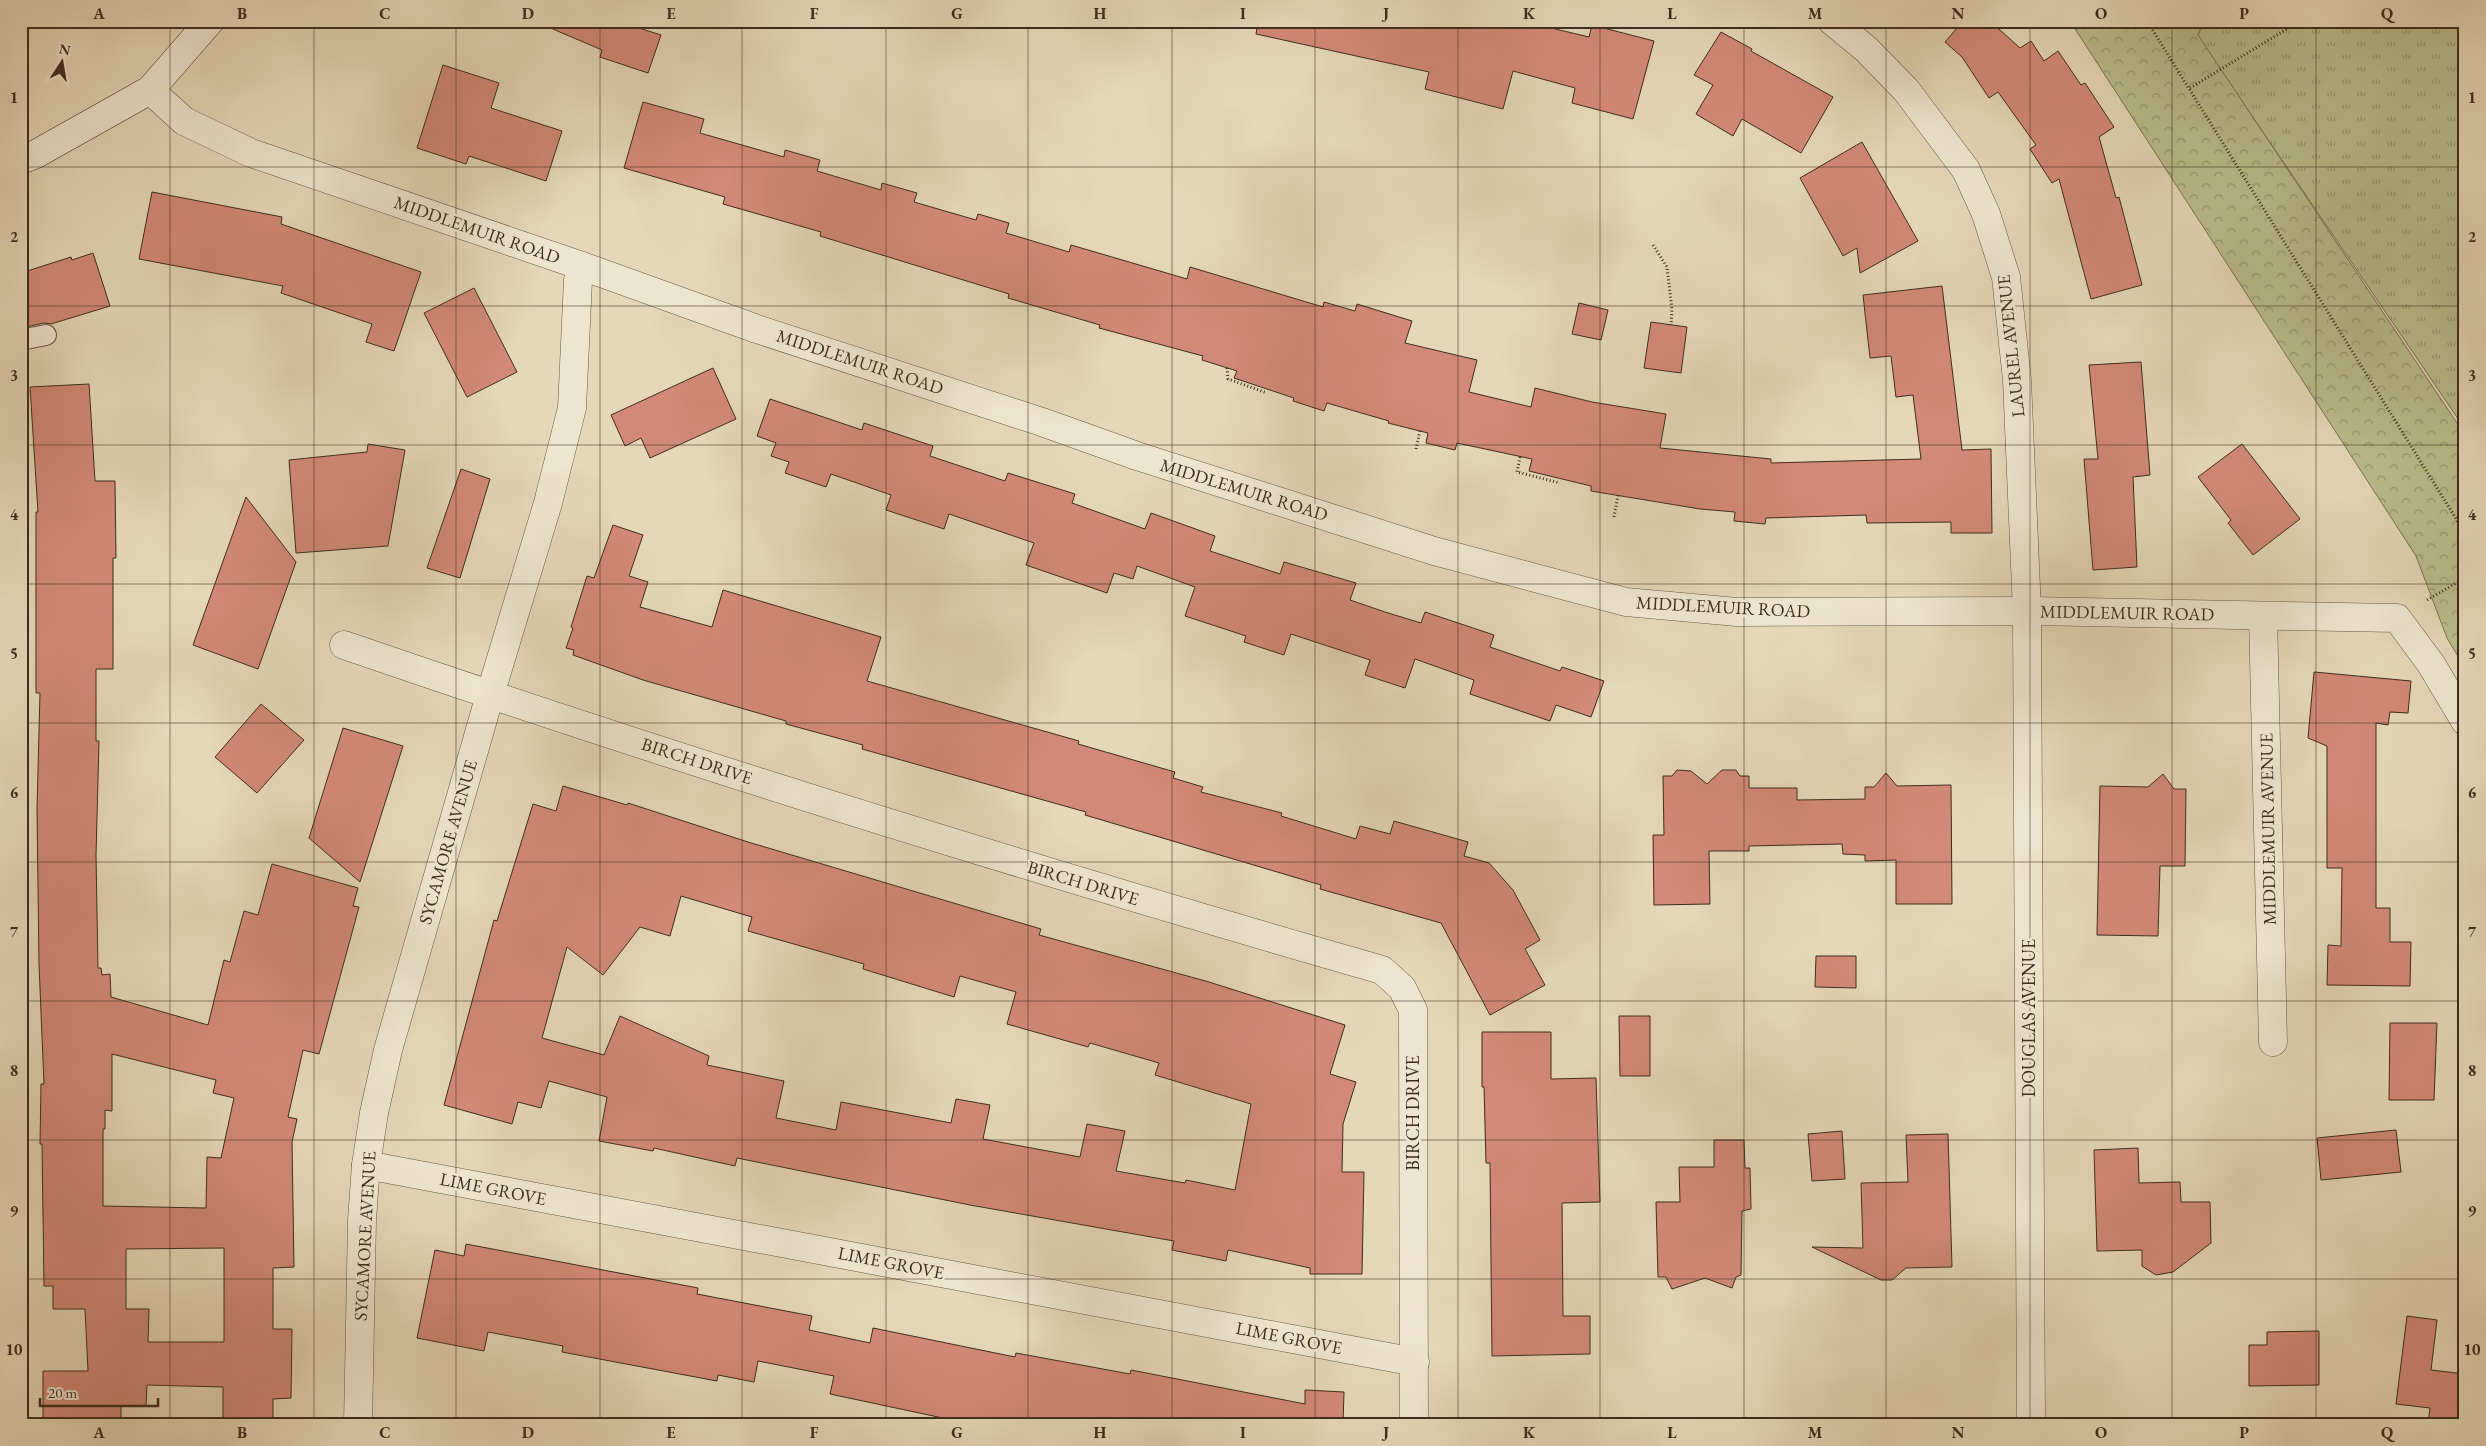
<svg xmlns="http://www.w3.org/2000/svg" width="2486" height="1446" viewBox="0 0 2486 1446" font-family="'EB Garamond',serif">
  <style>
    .grass { fill: url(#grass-tufts); stroke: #7c7554 }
    .forest { fill: url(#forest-crowns); stroke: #7c7554 }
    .building { fill: #d28977; stroke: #3e2d1e; fill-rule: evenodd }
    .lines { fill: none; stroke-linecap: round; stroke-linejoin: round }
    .service-casing { stroke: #685844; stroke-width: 22 }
    .minor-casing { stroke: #685844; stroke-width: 29 }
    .secondary-casing { stroke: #3e2d1e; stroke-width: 29 }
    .path { stroke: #3e2d1e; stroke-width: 3; stroke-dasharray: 1 2.5; stroke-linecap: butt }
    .service { stroke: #eee5d0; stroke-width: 20 }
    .minor { stroke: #eee5d0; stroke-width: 28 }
    .secondary { stroke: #eee5d0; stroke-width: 28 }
    .grid { fill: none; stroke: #3e2d1e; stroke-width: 1; stroke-opacity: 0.55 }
    .labels { text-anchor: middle; stroke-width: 5; stroke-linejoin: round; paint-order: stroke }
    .street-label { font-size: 18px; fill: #3e2d1e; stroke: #eee5d0 }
    .neatline { fill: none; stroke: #3e2d1e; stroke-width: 2 }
    .grid-label { font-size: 16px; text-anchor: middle; font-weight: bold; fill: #3e2d1e }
  </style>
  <defs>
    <pattern id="grass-tufts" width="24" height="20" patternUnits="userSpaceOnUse" patternTransform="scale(1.25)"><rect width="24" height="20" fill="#b9bd8b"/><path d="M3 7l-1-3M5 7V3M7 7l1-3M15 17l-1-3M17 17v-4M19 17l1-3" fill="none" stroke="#989a71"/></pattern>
    <pattern id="forest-crowns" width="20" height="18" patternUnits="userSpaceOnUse" patternTransform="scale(1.25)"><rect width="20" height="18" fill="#b9bd8b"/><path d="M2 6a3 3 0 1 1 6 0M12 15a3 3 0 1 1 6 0" fill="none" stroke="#989a71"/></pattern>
  </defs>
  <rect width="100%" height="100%" fill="#e5d7b7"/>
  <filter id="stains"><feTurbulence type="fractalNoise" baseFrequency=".004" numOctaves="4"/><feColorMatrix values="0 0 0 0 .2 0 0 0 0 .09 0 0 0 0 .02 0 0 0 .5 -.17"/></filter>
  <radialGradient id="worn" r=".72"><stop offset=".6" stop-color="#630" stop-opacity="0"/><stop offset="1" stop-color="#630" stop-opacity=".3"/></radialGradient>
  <polygon class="grass" points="2204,21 2465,21 2465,429 2197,35"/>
  <polygon class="forest" points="2070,21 2204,21 2198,35 2465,435 2465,668 2447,638 2416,556"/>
  <g class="building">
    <polygon points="534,21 638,21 636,27 661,35 648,73 600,57 602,50"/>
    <polygon points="1258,21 1522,21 1589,37 1592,25 1654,41 1633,119 1572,103 1575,88 1513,71 1503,109 1425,89 1429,72 1256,34"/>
    <polygon points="1963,21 1990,21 2020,48 2031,41 2044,61 2058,51 2081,85 2085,83 2114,127 2099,137 2116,198 2119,197 2142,285 2091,299 2059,179 2052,183 2030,149 2036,145 1998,92 1989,98 1962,57 1945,42"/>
    <polygon points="1721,32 1752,49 1751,51 1833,97 1801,153 1742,119 1733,136 1696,114 1713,85 1694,75"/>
    <polygon points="443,65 499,83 491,108 562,131 546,181 469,156 466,164 417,148"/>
    <polygon points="643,102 704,119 700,133 784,157 785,150 820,160 817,171 881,190 882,183 917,193 914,202 976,220 978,214 1009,223 1006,233 1069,252 1071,245 1187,279 1190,267 1323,307 1324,302 1355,311 1357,304 1412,321 1405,343 1477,360 1469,392 1531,407 1535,388 1592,402 1666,414 1660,448 1771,459 1771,463 1921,459 1913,395 1896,397 1891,356 1870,358 1863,295 1942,286 1962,450 1991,449 1992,533 1951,533 1951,522 1867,523 1866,515 1766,518 1765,524 1734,521 1735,512 1700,509 1591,491 1591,486 1529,471 1532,459 1457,443 1455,450 1426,443 1428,433 1388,423 1389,421 1327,403 1324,411 1293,401 1294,398 1234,378 1237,371 1202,360 1203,356 1099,328 1100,325 1008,298 1009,294 820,236 821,232 723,204 725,197 624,168"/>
    <polygon points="1862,142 1918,241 1860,273 1857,248 1843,256 1800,178"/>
    <polygon points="152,192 282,217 281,224 421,272 394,351 366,342 372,324 281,293 283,286 139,259"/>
    <polygon points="93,253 110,306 51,324 44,323 21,328 21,273 71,257 72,260"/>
    <polygon points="474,288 517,372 467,397 424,313"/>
    <polygon points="1579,303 1608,310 1601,340 1572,334"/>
    <polygon points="1651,322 1687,327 1681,373 1644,368"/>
    <polygon points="2141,362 2150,475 2133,477 2137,567 2093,570 2084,459 2098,459 2089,365"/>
    <polygon points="713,368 736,419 650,458 641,438 625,446 611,415"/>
    <path d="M89 384 95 481H115L116 558H113V669H96V741H99L96 855 98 968H101L102 975 110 974 111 997 208 1025 224 960 230 962 244 911 258 915 272 864 358 888 353 906 359 907 319 1054 303 1050 288 1117 297 1119 292 1142 294 1267 273 1268V1329H292L291 1398 273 1399V1425H223V1387L147 1385 146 1406H121V1425H43V1371H88L85 1309H53V1286H44L42 1144H40L41 1084H44L39 964 37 809 40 693H36V512H38L30 387ZM112 1054 216 1080 213 1093 234 1098 221 1158 207 1157 206 1208 103 1206V1129H105V1110L112 1111ZM224 1248V1342H148L149 1309H126V1249Z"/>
    <polygon points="770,399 862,430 864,423 933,446 930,456 1005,481 1008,473 1075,494 1072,503 1145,529 1151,513 1215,536 1210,551 1280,574 1284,562 1356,583 1350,600 1385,612 1421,623 1425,612 1494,635 1490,647 1560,671 1562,667 1604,681 1591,717 1556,705 1550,721 1470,694 1474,680 1415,659 1405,688 1365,675 1370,660 1291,634 1284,655 1244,642 1246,636 1185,616 1195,587 1137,566 1133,579 1114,573 1107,593 1026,565 1034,543 949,514 944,529 886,510 891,495 831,474 826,487 785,473 789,462 771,456 776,443 757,436"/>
    <polygon points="368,444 405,450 388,546 296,553 289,460 367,452"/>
    <polygon points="2242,444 2300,519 2253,555 2228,523 2231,520 2198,477"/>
    <polygon points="461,469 490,479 460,578 427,568"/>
    <polygon points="246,497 296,562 258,669 193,645"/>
    <polygon points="613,525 643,535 629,576 648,582 640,607 712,627 723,590 881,637 867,681 1079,741 1078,744 1175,772 1173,778 1203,787 1201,792 1282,813 1281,816 1356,839 1360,826 1390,834 1394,821 1468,842 1464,856 1489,863 1513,890 1540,940 1525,949 1545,985 1490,1015 1441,923 1320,889 1321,885 1085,815 1086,812 862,749 863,745 786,724 786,721 643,680 573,655 574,650 566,648 573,628 571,627 587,576 594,578"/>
    <polygon points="2314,672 2411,681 2408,713 2390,712 2388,725 2376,723 2376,908 2390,908 2390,942 2411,942 2410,986 2327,985 2328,945 2341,946 2342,868 2327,868 2327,746 2308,738"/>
    <polygon points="261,704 304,740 257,793 215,757"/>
    <polygon points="343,728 403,746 360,882 309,838"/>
    <polygon points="1677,770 1691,771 1707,784 1722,770 1736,770 1740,776 1749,776 1749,788 1797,788 1797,800 1865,799 1865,787 1874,787 1886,773 1897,786 1951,785 1952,904 1896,904 1896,860 1865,861 1865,855 1843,854 1842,844 1749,846 1749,851 1709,851 1710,904 1654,905 1653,835 1664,835 1663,776 1672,776"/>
    <polygon points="2163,774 2174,789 2186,789 2185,866 2160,866 2158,936 2097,935 2100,786 2148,787"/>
    <path d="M563 786 627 805 628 803 748 842 1041 929 1039 935 1209 982 1345 1025 1330 1074 1356 1082 1343 1124 1342 1172H1364L1362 1274H1310V1268L1228 1250 1226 1261 1172 1250 1174 1241 970 1205 737 1158 735 1166 654 1148 653 1151 599 1141 607 1097 549 1081 541 1108 518 1102 512 1124 444 1105 494 920 497 921 533 804 556 811ZM681 896 752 917 748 931 864 964 863 969 954 997 960 976 1016 992 1007 1024 1088 1047 1090 1043 1159 1063 1155 1075 1251 1104 1235 1190 1186 1180 1185 1183 1116 1171 1125 1131 1087 1124 1080 1157 983 1139 990 1105 956 1099 951 1123 841 1102 836 1130 776 1118 784 1081 707 1065 709 1056 620 1016 604 1055 542 1038 567 947 603 975 640 927 670 936Z"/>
    <polygon points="1816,956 1856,956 1856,988 1815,987"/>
    <polygon points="1619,1016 1650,1016 1650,1076 1620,1076"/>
    <polygon points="2390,1023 2437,1023 2434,1100 2389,1100"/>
    <polygon points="1482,1032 1551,1032 1551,1079 1596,1078 1600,1202 1562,1203 1563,1316 1590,1316 1590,1354 1492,1356 1490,1163 1486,1163 1484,1087 1482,1087"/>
    <polygon points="2396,1130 2401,1172 2321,1180 2317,1138"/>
    <polygon points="1842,1131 1845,1179 1812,1181 1808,1134"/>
    <polygon points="1948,1134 1952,1267 1906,1268 1892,1280 1881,1280 1812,1247 1863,1248 1861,1183 1908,1182 1906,1135"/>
    <polygon points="1714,1140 1744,1140 1745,1168 1750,1168 1751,1209 1742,1211 1741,1275 1736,1277 1732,1288 1705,1278 1672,1289 1666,1277 1658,1277 1656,1202 1680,1202 1679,1167 1714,1167"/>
    <polygon points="2138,1148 2139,1183 2180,1182 2181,1202 2210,1202 2211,1243 2173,1272 2156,1275 2142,1266 2142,1250 2097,1251 2094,1150"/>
    <polygon points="466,1244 698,1288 697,1294 812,1316 809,1330 870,1343 873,1328 1015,1357 1016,1353 1130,1374 1131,1370 1305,1404 1305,1390 1344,1392 1343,1425 1006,1425 972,1419 971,1424 830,1394 834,1376 758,1361 754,1382 718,1375 717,1381 562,1352 563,1346 488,1332 484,1351 417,1338 435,1250 464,1256"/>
    <polygon points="2407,1316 2437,1320 2431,1370 2465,1374 2462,1425 2428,1425 2430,1408 2396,1404"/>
    <polygon points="2319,1331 2319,1385 2249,1386 2249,1345 2267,1345 2267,1332"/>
  </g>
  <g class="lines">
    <defs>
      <polyline id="service" points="21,340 46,335"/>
      <g id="minor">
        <polyline points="1832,21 1866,49 1906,90 1966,170 1986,214 2006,277 2017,380 2027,611 2031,1425"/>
        <polyline points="150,90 184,121 251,153 582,266 757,329 1042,422 1137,456 1434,551 1626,602 1737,612 2027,611 2397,618 2431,664 2465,721"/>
        <polyline points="2263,616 2273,1042"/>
        <path d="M344 645C687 763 1034 870 1382 970L1402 988 1413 1010 1414 1425"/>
        <polyline points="366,1165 1415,1362"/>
        <polyline points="358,1425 362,1220 366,1165 374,1113 388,1050 490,695 548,503 572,408 578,280 582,266"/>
      </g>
      <polyline id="secondary" points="21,160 36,154 150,90 210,21"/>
    </defs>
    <use href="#service" class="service-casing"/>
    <use href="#minor" class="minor-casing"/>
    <use href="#secondary" class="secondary-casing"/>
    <g class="path">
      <polyline points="2147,21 2465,533"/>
      <polyline points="2190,88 2300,21"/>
      <polyline points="1653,245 1667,267 1672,310 1671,325"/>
      <polyline points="1227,368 1228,379 1267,393"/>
      <polyline points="1416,449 1420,431"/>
      <polyline points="1520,457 1517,472 1560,483"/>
      <polyline points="1614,517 1618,495"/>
      <polyline points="2427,600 2465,578"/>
    </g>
    <use href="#service" class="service"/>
    <use href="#minor" class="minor"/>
    <use href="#secondary" class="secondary"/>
  </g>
  <path class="grid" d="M170 21V1425M314 21V1425M456 21V1425M600 21V1425M742 21V1425M886 21V1425M1028 21V1425M1172 21V1425M1315 21V1425M1458 21V1425M1600 21V1425M1744 21V1425M1886 21V1425M2030 21V1425M2172 21V1425M2316 21V1425M21 167H2465M21 306H2465M21 445H2465M21 584H2465M21 723H2465M21 862H2465M21 1001H2465M21 1140H2465M21 1279H2465"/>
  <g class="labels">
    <g class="street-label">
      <text transform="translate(477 230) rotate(19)" y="6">MIDDLEMUIR ROAD</text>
      <text transform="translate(2011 346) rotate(-96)" y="6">LAUREL AVENUE</text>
      <text transform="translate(860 362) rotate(18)" y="6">MIDDLEMUIR ROAD</text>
      <text transform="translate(1244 490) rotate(17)" y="6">MIDDLEMUIR ROAD</text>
      <text transform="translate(1723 607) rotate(3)" y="6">MIDDLEMUIR ROAD</text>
      <text transform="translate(2127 613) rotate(1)" y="6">MIDDLEMUIR ROAD</text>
      <text transform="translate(697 761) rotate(18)" y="6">BIRCH DRIVE</text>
      <text transform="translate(2268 829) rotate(-91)" y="6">MIDDLEMUIR AVENUE</text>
      <text transform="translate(448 842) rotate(-74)" y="6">SYCAMORE AVENUE</text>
      <text transform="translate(1083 883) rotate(17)" y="6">BIRCH DRIVE</text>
      <text transform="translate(2029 1018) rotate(-90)" y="6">DOUGLAS AVENUE</text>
      <text transform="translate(1413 1113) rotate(-90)" y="6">BIRCH DRIVE</text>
      <text transform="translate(493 1189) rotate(11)" y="6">LIME GROVE</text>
      <text transform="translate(365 1236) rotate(-87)" y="6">SYCAMORE AVENUE</text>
      <text transform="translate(891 1263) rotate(11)" y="6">LIME GROVE</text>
      <text transform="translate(1289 1338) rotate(11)" y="6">LIME GROVE</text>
    </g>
  </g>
  <rect width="2486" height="1446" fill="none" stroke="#e5d7b7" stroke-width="55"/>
  <g transform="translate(62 62) rotate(12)" stroke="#eee5d0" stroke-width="4" paint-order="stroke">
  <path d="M0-4L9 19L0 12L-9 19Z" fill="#3e2d1e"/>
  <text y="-8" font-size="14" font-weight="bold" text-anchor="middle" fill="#3e2d1e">N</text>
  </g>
  <path d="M40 1398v8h118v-8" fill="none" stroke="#3e2d1e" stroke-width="2.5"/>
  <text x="48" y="1398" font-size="15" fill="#3e2d1e" stroke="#eee5d0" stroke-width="4" paint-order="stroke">20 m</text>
  <rect x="28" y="28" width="2430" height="1390" class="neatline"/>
  <g class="grid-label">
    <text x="99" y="19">A</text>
    <text x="242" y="19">B</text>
    <text x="385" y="19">C</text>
    <text x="528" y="19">D</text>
    <text x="671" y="19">E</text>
    <text x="814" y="19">F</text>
    <text x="957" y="19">G</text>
    <text x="1100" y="19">H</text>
    <text x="1243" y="19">I</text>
    <text x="1386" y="19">J</text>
    <text x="1529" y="19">K</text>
    <text x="1672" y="19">L</text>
    <text x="1815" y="19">M</text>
    <text x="1958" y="19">N</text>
    <text x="2101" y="19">O</text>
    <text x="2244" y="19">P</text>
    <text x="2387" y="19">Q</text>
    <text x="14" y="103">1</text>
    <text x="2472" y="103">1</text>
    <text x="14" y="242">2</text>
    <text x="2472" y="242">2</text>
    <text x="14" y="381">3</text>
    <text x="2472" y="381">3</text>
    <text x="14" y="520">4</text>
    <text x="2472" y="520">4</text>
    <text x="14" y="659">5</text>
    <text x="2472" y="659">5</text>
    <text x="14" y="798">6</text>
    <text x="2472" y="798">6</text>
    <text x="14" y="937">7</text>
    <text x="2472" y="937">7</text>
    <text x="14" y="1076">8</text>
    <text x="2472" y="1076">8</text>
    <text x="14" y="1216">9</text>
    <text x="2472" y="1216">9</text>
    <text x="14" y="1355">10</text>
    <text x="2472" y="1355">10</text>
    <text x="99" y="1438">A</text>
    <text x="242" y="1438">B</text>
    <text x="385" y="1438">C</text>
    <text x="528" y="1438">D</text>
    <text x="671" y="1438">E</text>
    <text x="814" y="1438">F</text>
    <text x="957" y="1438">G</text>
    <text x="1100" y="1438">H</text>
    <text x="1243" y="1438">I</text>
    <text x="1386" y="1438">J</text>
    <text x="1529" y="1438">K</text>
    <text x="1672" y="1438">L</text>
    <text x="1815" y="1438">M</text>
    <text x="1958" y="1438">N</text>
    <text x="2101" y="1438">O</text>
    <text x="2244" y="1438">P</text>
    <text x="2387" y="1438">Q</text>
  </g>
  <rect width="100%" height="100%" filter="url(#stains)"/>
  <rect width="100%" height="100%" fill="url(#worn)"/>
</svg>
